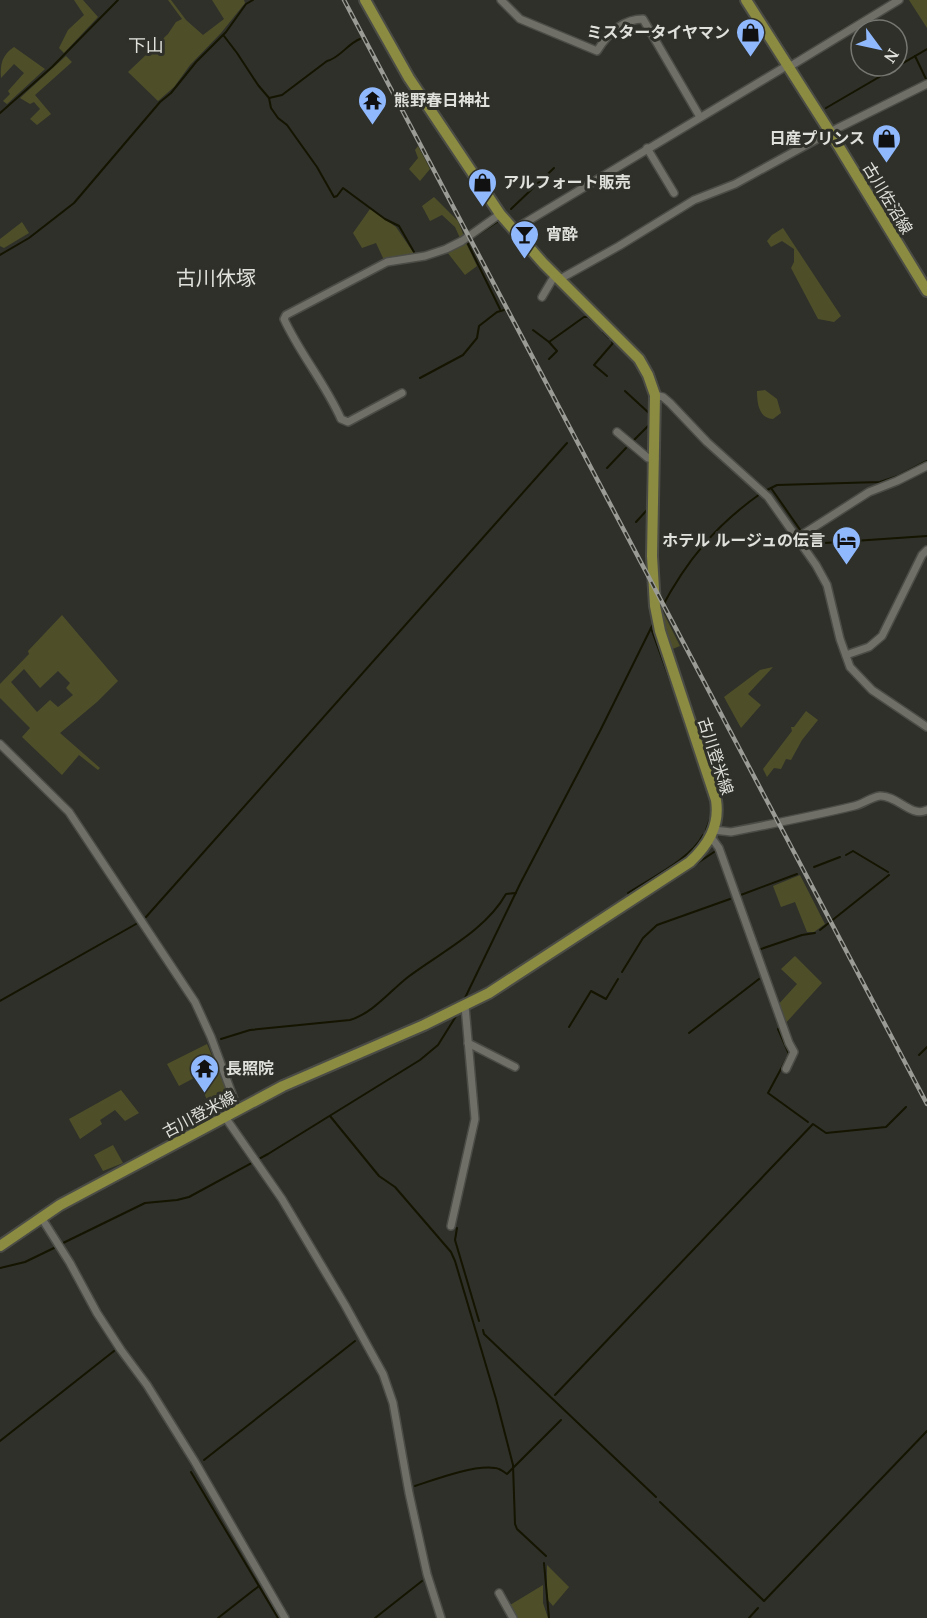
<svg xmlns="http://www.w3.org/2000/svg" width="927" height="1618" viewBox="0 0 927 1618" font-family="'Noto Serif','Noto Sans JP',serif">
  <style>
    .green { fill: #4e4f29; fill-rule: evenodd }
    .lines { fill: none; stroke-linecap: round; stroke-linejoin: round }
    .stream { stroke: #141400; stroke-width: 2 }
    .street-casing { stroke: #4b4c46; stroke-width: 10 }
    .primary-casing { stroke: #4b4c46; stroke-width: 14 }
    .street { stroke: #6f6f67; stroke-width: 7 }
    .primary { stroke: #8b8b41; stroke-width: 10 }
    .rail-casing { stroke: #9a9b95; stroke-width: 4.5 }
    .rail { stroke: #2f3029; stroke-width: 2; stroke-dasharray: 7; stroke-linecap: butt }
    .labels { text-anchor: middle; stroke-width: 6; stroke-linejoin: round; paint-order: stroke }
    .poi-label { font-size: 16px; font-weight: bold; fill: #e0e1dc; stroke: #2f3029; text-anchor: start }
    .street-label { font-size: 16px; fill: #e0e1dc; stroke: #2f3029 }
    .neighbourhood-label { font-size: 18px; fill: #e0e1dc; stroke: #2f3029 }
    .quarter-label { font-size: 20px; fill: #e0e1dc; stroke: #2f3029 }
  </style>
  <rect width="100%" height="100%" fill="#2f3029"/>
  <g class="green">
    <polygon points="74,0 83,0 98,17 64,53 59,48 68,30 84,15"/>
    <polygon points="168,0 171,0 186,20 203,35 224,19 212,0 244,0 245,3 221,33 190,65 174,87 158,101 128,72 168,34 176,22 182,19"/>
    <polygon points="909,0 927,0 927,28"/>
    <path d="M14 47 45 69 7 104 3 101 10 94 8 91 24 73 14 64 1 78C0 64 2 55 14 47Z"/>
    <polygon points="66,56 72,62 35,95 51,114 37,125 30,119 40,109 34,102 30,104 20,98"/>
    <polygon points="418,146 430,169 420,181 409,169 418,158 415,150"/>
    <polygon points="434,197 458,221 464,236 460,238 455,227 442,215 430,221 422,206"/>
    <polygon points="370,209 396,227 415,255 384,260 376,243 362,248 353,233"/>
    <polygon points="22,222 29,233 4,248 0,246 0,239"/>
    <polygon points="783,228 841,316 834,322 818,319 791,268 794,262 794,249 782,241 771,247 767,241 772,235"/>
    <polygon points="466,243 477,266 465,275 447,252"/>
    <path d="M765 390 777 399 781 413 773 419C759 418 757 404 757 391Z"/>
    <polygon points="662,610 680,646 670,650 659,616"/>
    <path d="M62 615 118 681 97 702 60 733 100 768 98 770 79 755 62 775 22 737 30 728 0 698V684L29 654 28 651ZM24 669 40 688 58 671 70 683 66 688 73 695 58 707 50 700 37 712 11 682Z"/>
    <polygon points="773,667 748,694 761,705 741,728 724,697 760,670"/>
    <polygon points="806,711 818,720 802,740 791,760 786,759 781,769 774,768 767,777 763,769 792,731 791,727 794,727"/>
    <polygon points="800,875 825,924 814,932 807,932 795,902 781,907 773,886"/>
    <polygon points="795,956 822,983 784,1025 777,1006 797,984 781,969"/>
    <polygon points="207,1044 232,1103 230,1107 215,1116 196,1077 179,1086 167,1064"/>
    <polygon points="121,1090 139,1113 125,1121 115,1110 100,1120 102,1124 80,1139 69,1119"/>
    <polygon points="113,1145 123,1163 103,1171 94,1155"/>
    <polygon points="547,1565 569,1587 553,1606 547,1599"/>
    <polygon points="543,1585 543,1603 548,1618 517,1618 510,1605"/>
  </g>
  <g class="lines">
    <g class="stream">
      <polyline points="840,31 892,0"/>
      <polyline points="224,36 237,53 258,85 269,98 271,108 278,118 287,125 317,167 334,197 337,196 343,188 385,219 399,226 414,252"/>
      <polyline points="915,56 927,81"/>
      <polyline points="796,58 830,38"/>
      <path d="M269 98 282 95 327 61C340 58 347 44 360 39"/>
      <polyline points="826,108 927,49"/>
      <polyline points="865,111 889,99"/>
      <polyline points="0,113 52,67 118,0"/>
      <polyline points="511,209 554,168"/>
      <polyline points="467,242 500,309"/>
      <polyline points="465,243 497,222"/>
      <polyline points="0,255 29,238 74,203 160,102 171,93 196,62 226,32 246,4 253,0"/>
      <polyline points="533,330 549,342 557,351 549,359"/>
      <polyline points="603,332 609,338"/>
      <polyline points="549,342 584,317 588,317 601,329"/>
      <polyline points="607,376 594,365 613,343 612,342"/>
      <polyline points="420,378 463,355 477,338 479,326 497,312 504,310"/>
      <polyline points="625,391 650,414"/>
      <polyline points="633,441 649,425 649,446"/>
      <polyline points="607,468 626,448"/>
      <polyline points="771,488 810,544 927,536"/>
      <polyline points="765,491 777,485 880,482 898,476 927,461"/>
      <polyline points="636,522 647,510 648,463"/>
      <path d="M661 609C686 561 716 525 760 494"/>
      <polyline points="651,628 679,705"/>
      <polyline points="681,713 689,736"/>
      <polyline points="706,830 711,816"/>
      <polyline points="846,855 853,851 888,872"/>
      <polyline points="693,866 714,852"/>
      <polyline points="814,867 840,857"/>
      <path d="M628 893C651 878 691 859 703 835"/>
      <polyline points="738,896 797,874"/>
      <polyline points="146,917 567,443"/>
      <polyline points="820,930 889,875"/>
      <polyline points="758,950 802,935 815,933"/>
      <polyline points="622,972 643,938 657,925 730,899"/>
      <polyline points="464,1000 520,884 600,731 654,622"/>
      <polyline points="0,1001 136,924"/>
      <polyline points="569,1027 591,991 606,999 618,979"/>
      <polyline points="778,1029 789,1054 768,1093 808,1122"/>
      <polyline points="689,1033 759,979"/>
      <path d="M221 1039 250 1030 350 1020C373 1013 389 992 408 977 441 952 485 931 506 894L516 893"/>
      <polyline points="919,1055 927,1047"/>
      <polyline points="330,1116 379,1176 395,1187 451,1252 455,1261 496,1399 513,1465 515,1524 517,1529 546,1556"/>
      <polyline points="457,1228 455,1240 479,1321"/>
      <polyline points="61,1244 145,1203 177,1200 189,1197 268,1154 420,1060 438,1045 458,1013"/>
      <polyline points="0,1268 25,1262 56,1247"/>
      <polyline points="483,1330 484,1334 656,1497"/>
      <polyline points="555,1395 813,1124 826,1133 886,1127 906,1107"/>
      <polyline points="0,1441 114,1351"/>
      <polyline points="204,1460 355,1341"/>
      <polyline points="191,1472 278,1618"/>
      <path d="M415 1486C436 1479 473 1465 495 1468 499 1468 503 1471 507 1474L561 1420"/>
      <polyline points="660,1502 764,1601 927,1431"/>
      <polyline points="544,1563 549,1618"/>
      <polyline points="218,1618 259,1586"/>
      <polyline points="375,1618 422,1581"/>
      <polyline points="749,1618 758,1608"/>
    </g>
    <defs>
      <g id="street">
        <path d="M501 0 520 19 597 51C607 35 622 19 643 19L700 117"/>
        <polyline points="789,67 899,0"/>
        <polyline points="647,148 674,193"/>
        <polyline points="513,230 788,65"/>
        <polyline points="560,279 619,246 694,200 735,184 830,132 927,84"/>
        <polyline points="542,297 555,275"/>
        <path d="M402 393 348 422 341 419C325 383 300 354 284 319L286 315 387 262 425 256 446 249 462 241 500 214"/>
        <polyline points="655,395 663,397 670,403 707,442 768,497 816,565 827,585 840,639 850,667 872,690 927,727"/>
        <polyline points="617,432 648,458 655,459"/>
        <polyline points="797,538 869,492 897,481 927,466"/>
        <polyline points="846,655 869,647 882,636 922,555 927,550"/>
        <polyline points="0,744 69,812 195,1002 211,1037 238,1110"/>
        <path d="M714 830 731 832C772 824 813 816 854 806 863 804 871 797 880 796 897 795 911 818 927 810"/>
        <polyline points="711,837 719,848 789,1043 794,1052 786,1069"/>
        <polyline points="468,1043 515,1067"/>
        <polyline points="225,1117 282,1199 345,1305 383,1374 393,1403 409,1493 427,1574 441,1618"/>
        <polyline points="41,1217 70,1263 97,1313 121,1350 147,1385 195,1462 285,1618"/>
        <polyline points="451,1226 475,1119 465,1006"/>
        <polyline points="499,1593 513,1618"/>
      </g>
      <g id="primary">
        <polyline points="746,0 830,132 927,291"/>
        <path d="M0 1246 60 1205 283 1086 424 1025 489 993 690 862C708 845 720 826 716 800L660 631 655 606 652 556 655 395 648 375 639 359 543 263 500 214 409 78 365 0"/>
      </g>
    </defs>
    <use href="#street" class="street-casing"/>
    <use href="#primary" class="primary-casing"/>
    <use href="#street" class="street"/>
    <use href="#primary" class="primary"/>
    <defs>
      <polyline id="rail" points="344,0 927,1104"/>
    </defs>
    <use href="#rail" class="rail-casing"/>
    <use href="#rail" class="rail"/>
  </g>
  <defs>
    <symbol id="shop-pin" viewBox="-11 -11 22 30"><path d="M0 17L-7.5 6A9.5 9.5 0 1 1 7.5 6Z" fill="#8fb8fd" stroke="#2f3029"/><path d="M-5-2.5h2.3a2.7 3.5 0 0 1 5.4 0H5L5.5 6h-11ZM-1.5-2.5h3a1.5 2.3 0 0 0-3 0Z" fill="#111"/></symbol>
    <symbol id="temple-pin" viewBox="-11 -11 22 30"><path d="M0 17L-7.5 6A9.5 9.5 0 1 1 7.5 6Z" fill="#8fb8fd" stroke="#2f3029"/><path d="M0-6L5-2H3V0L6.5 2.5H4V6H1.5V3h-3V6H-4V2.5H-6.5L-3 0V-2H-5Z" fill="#111"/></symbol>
    <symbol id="bar-pin" viewBox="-11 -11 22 30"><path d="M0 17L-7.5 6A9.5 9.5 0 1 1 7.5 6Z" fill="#8fb8fd" stroke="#2f3029"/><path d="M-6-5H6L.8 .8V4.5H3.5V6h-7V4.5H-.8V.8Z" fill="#111"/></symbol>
    <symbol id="hotel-pin" viewBox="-11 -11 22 30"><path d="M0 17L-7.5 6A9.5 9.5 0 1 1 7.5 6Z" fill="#8fb8fd" stroke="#2f3029"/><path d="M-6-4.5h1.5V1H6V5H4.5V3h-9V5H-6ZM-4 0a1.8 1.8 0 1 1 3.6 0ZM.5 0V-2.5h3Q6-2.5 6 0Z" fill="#111"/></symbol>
  </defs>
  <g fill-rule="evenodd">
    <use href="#shop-pin" x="734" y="16" width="33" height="45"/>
    <use href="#temple-pin" x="356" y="84" width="33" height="45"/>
    <use href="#shop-pin" x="870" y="122" width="33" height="45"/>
    <use href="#shop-pin" x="466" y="166" width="33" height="45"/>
    <use href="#bar-pin" x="508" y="218" width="33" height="45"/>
    <use href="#hotel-pin" x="830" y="524" width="33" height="45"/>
    <use href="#temple-pin" x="188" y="1052" width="33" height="45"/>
  </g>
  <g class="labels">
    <g class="poi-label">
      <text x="730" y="38" text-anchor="end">ミスタータイヤマン</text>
      <text x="394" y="106">熊野春日神社</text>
      <text x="865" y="144" text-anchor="end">日産プリンス</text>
      <text x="503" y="188">アルフォート販売</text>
      <text x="546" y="240">宵酔</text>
      <text x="825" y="546" text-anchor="end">ホテル ルージュの伝言</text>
      <text x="226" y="1074">長照院</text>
    </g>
    <g class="street-label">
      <text transform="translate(888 198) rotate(59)" y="6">古川佐沼線</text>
      <text transform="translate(716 756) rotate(72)" y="6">古川登米線</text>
      <text transform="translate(199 1114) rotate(-28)" y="6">古川登米線</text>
    </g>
    <g class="neighbourhood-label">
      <text x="146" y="52">下山</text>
    </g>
    <g class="quarter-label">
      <text x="216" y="285">古川休塚</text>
    </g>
  </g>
  <g transform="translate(879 48) rotate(123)"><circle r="28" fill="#2f3029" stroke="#767771" stroke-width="1.5"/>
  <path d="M0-4.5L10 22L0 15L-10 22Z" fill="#8fb8fd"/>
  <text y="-9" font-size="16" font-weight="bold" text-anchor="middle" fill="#e0e1dc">N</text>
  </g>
</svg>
